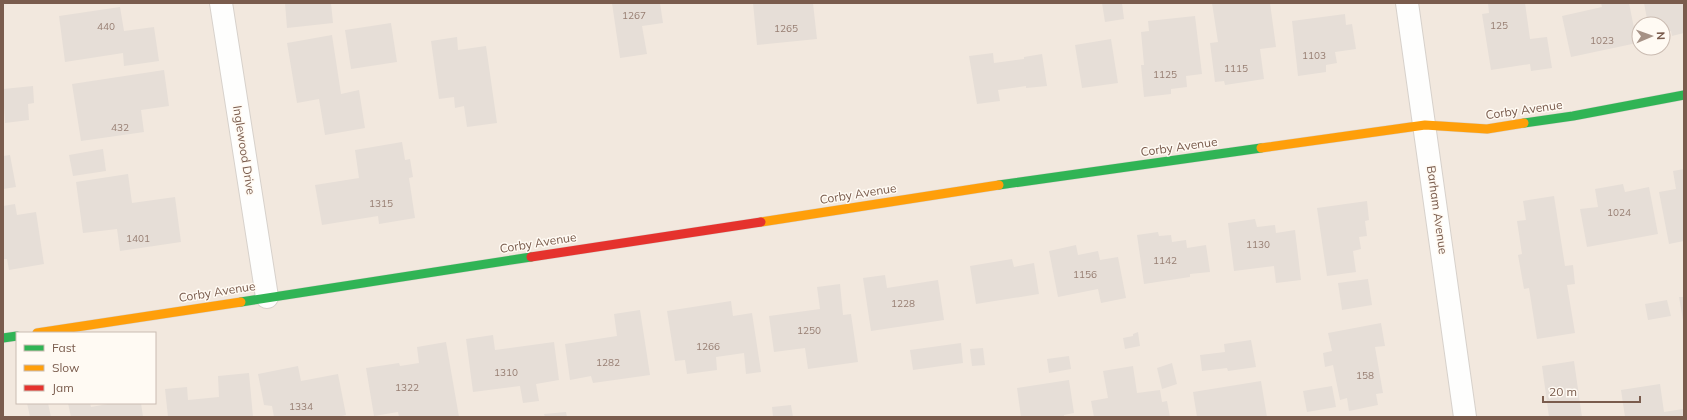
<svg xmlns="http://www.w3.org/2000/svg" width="1687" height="420" viewBox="0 0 1687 420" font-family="Mulish,sans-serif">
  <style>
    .residential { fill: #f2e8de; fill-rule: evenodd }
    .building { fill: #e6ded7 }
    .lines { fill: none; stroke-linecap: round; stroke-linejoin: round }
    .street-casing { stroke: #d7d1cb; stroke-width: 24 }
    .fast-casing { stroke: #d9d2cb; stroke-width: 10 }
    .slow-casing { stroke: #d9d2cb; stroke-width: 10 }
    .jam-casing { stroke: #d9d2cb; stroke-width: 10 }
    .street { stroke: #fefefd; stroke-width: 22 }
    .fast { stroke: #30b455; stroke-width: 9 }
    .slow { stroke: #ff9f0a; stroke-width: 9 }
    .jam { stroke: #e5322d; stroke-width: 9 }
    .labels { text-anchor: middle; stroke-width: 3; stroke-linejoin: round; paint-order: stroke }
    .number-label { font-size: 10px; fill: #977e72 }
    .street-label { font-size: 12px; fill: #7a5c4d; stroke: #fffaf3 }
  </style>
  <rect width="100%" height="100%" fill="#f9f5f0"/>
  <path class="residential" d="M3 3H1684V417H3ZM1639 24H1663V48H1639ZM17 333H155V403H17Z"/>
  <g class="building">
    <polygon points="285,3 331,3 333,23 287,28"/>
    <polygon points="612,3 660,3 663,23 642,26 647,54 620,58"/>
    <polygon points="753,3 813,3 817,39 757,45"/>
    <polygon points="1102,3 1122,3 1124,19 1105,22"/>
    <polygon points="1212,3 1270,3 1276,47 1260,49 1264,79 1225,85 1224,81 1215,82 1210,43 1218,42"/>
    <polygon points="1488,3 1525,3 1530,39 1547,37 1552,68 1531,71 1530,64 1491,70 1482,14 1489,13"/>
    <polygon points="1601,3 1629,3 1637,43 1571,57 1562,16 1602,7"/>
    <polygon points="1644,3 1684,3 1684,33 1672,36 1671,31 1663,32 1663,24 1648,24"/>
    <polygon points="120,7 124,31 154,27 159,61 124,66 123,53 65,62 59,16"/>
    <polygon points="1345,14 1346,25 1352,24 1356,49 1335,52 1337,63 1326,65 1326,72 1298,76 1292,21"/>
    <polygon points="1195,16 1202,74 1186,76 1187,87 1171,89 1171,94 1144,97 1141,65 1144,65 1141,32 1149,31 1148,21"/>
    <polygon points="391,23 397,62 351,69 345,30"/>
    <polygon points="332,35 341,94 359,90 365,128 325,135 319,99 297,103 287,43"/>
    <polygon points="457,37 458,50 486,46 497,123 467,127 464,106 455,108 454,97 439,99 431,41"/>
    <polygon points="1111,39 1118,83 1082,88 1075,45"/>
    <polygon points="993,53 994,63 1024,59 1024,57 1042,54 1047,86 1026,88 1026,86 998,90 1000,101 977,104 969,56"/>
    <polygon points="164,70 169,106 141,110 144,132 81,141 72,84"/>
    <polygon points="33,86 34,103 28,104 29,120 5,123 3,89"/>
    <polygon points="402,142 405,160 410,159 413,177 409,178 415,218 379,224 378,216 322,225 315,185 359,178 355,150"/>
    <polygon points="103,149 106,171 73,176 69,155"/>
    <polygon points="10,155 16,187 3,189 3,156"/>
    <polygon points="1684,169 1684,241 1669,244 1659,192 1676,189 1673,171"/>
    <polygon points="128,174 132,203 175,197 181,242 120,251 117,229 83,233 76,182"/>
    <polygon points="1623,184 1625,192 1649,187 1658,234 1587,247 1580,209 1598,207 1595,189"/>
    <polygon points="1554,196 1565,266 1573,265 1575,284 1567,285 1575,333 1537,339 1529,288 1524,289 1518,255 1522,254 1517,221 1526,220 1523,201"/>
    <polygon points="1367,201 1369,220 1365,221 1367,236 1359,237 1361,249 1353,251 1356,272 1327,276 1317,208"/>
    <polygon points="15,204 17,215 36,212 44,264 9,270 7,259 3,259 3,206"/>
    <polygon points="1255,219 1257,227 1275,225 1276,233 1295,230 1301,280 1276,283 1274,266 1234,271 1228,223"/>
    <polygon points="1158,232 1159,236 1171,235 1172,242 1186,240 1187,248 1206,245 1210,272 1190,274 1190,277 1144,284 1137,235"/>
    <polygon points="1076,245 1078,255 1098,251 1100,260 1118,257 1126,298 1101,303 1098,289 1058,297 1049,251"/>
    <polygon points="1012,259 1014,267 1034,263 1039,294 976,304 970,266"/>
    <polygon points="885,275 887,288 938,280 944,320 871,331 863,278"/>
    <polygon points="1368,279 1372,305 1342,310 1338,283"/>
    <polygon points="840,284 843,315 851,314 858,362 808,369 805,348 774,352 769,316 820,309 817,287"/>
    <polygon points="1679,297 1684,297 1684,320 1683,320"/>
    <polygon points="1667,300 1671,316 1648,320 1645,304"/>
    <polygon points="731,301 733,316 752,313 761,372 746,374 744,353 716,357 717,370 687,374 685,360 675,361 667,311"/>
    <polygon points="640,310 650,375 593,383 591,376 570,380 565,344 617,336 614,314"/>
    <polygon points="1381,323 1385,346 1375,347 1383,393 1376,394 1378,405 1349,411 1347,398 1340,400 1333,365 1325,367 1323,353 1332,351 1328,333"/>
    <polygon points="1138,332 1140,346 1125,349 1123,338 1133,336 1133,334"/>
    <polygon points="493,335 495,350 554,342 559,380 536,384 539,401 523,403 520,386 473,392 466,339"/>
    <polygon points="1251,340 1256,367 1228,371 1227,368 1202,371 1200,355 1225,352 1224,344"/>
    <polygon points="446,342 459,417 399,417 398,412 374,416 366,368 399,363 400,366 419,363 417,347"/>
    <polygon points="961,343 963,363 913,370 910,350"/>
    <polygon points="983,348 985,365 972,366 970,349"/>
    <polygon points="1069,356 1071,369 1049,373 1047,359"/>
    <polygon points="1574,361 1582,417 1549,417 1542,366"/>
    <polygon points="1172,363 1177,384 1162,389 1157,368"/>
    <polygon points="298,366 301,381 338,374 346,415 338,417 274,417 272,406 264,405 258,374"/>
    <polygon points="1133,366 1137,393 1160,390 1162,402 1167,401 1170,417 1094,417 1091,401 1108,398 1103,371"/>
    <polygon points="249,373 253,417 168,417 165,389 187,387 188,400 219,397 218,376"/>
    <polygon points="1069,380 1074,413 1064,415 1064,417 1021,417 1017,388"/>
    <polygon points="1261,381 1267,417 1197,417 1193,392"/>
    <polygon points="1660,384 1664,412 1683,409 1684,417 1625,417 1621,390"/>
    <polygon points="1332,386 1336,407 1307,412 1303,391"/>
    <polygon points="27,403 48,403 51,417 30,417"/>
    <polygon points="68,403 90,403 91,407 113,403 141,403 143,417 71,417"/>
    <polygon points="791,405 793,417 773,417 772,407"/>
    <polygon points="566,412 567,417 545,417 544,414"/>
  </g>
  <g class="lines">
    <defs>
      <g id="street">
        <polyline points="221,3 267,297"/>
        <polyline points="1407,3 1465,417"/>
      </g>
      <g id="fast">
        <polyline points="1524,123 1573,116 1684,95"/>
        <polyline points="999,185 1261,148"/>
        <polyline points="241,302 531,257"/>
        <polyline points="3,338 17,336"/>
      </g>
      <g id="slow">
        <polyline points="1261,148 1425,125 1487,129 1524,123"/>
        <polyline points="761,222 999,185"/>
        <polyline points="37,333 241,302"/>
      </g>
      <polyline id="jam" points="531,257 761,222"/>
    </defs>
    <use href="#street" class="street-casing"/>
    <use href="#fast" class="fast-casing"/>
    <use href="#slow" class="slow-casing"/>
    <use href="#jam" class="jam-casing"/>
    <use href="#street" class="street"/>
    <use href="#fast" class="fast"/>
    <use href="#slow" class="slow"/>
    <use href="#jam" class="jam"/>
  </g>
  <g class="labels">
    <g class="number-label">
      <text x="634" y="19">1267</text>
      <text x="1499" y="29">125</text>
      <text x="106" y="30">440</text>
      <text x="786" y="32">1265</text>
      <text x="1602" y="44">1023</text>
      <text x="1314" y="59">1103</text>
      <text x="1236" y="72">1115</text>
      <text x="1165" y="78">1125</text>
      <text x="120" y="131">432</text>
      <text x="381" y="207">1315</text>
      <text x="1619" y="216">1024</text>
      <text x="138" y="242">1401</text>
      <text x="1258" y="248">1130</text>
      <text x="1165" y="264">1142</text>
      <text x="1085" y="278">1156</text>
      <text x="903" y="307">1228</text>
      <text x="809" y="334">1250</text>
      <text x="708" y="350">1266</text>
      <text x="608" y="366">1282</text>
      <text x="506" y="376">1310</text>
      <text x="1365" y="379">158</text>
      <text x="407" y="391">1322</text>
      <text x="301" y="410">1334</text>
    </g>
    <g class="street-label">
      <text transform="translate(1524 110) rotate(-8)" y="4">Corby Avenue</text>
      <text transform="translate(1179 147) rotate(-8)" y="4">Corby Avenue</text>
      <text transform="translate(244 150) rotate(81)" y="4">Inglewood Drive</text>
      <text transform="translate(858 194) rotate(-9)" y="4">Corby Avenue</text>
      <text transform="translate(1437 210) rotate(82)" y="4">Barham Avenue</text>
      <text transform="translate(538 243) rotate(-9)" y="4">Corby Avenue</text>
      <text transform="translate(217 292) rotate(-9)" y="4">Corby Avenue</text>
    </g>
  </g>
  <rect width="1687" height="420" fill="none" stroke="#7a5c4d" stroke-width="8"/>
  <rect x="16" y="332" width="140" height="72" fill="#fffaf3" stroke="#cabbb1"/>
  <rect x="24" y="345" width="20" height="6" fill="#30b455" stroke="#cabbb1"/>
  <text x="52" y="352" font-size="12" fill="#7a5c4d">Fast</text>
  <rect x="24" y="365" width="20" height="6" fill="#ff9f0a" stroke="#cabbb1"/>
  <text x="52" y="372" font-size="12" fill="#7a5c4d">Slow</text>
  <rect x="24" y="385" width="20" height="6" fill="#e5322d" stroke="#cabbb1"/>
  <text x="52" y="392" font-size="12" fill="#7a5c4d">Jam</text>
  <g transform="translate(1651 36) rotate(88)"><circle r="19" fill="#fffaf3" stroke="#cabbb1"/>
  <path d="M0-3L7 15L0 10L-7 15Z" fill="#a69286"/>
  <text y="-6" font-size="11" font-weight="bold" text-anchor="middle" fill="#7a5c4d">N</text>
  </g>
  <path d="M1543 396v6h97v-6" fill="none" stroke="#7a5c4d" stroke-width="2"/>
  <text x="1549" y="396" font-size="12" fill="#7a5c4d" stroke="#fffaf3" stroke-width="3" paint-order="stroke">20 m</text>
</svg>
